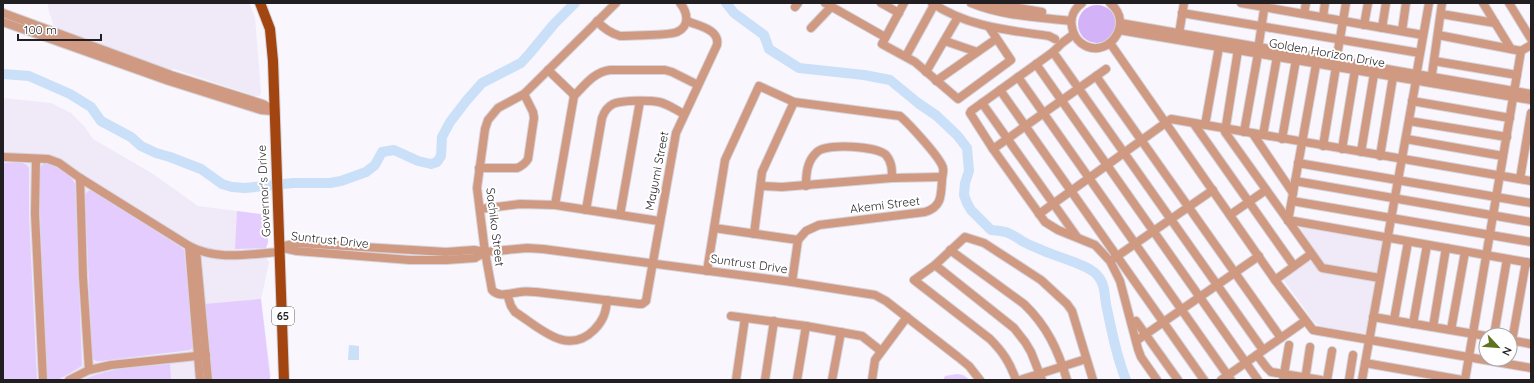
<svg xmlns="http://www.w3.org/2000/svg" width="1534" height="383" viewBox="0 0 1534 383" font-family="Quicksand,sans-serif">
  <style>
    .built { fill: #efe9f8 }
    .green { fill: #e4cdfe }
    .forest { fill: #d3b2f7 }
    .water { fill: #cadff8 }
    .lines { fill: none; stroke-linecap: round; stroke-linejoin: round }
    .river { stroke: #cadff8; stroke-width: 10 }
    .minor-casing { stroke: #d6d4db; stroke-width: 10 }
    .major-casing { stroke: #d6d4db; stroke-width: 12 }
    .minor { stroke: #cf9982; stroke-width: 8 }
    .major { stroke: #a24510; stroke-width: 10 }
    .labels { text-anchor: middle; stroke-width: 4; stroke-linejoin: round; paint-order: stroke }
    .shield { fill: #fff; stroke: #646264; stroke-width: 1 }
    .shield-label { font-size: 11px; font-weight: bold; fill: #211f22 }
    .street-label { font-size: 12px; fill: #211f22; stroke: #fff }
  </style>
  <rect width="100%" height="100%" fill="#f9f6fe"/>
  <g class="built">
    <polygon points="48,3 249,3 255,18 261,93 259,96 255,96 174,69 169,70 97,46 97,43 54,27 48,8"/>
    <polygon points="3,98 51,103 71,113 84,126 93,139 153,174 198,206 268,215 268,242 266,248 267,259 269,262 261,299 271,376 269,380 3,380"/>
    <polygon points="1300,227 1384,242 1377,275 1327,266 1322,263"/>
    <polygon points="1311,260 1317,269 1324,273 1376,282 1368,334 1320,326 1314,322 1283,279"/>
  </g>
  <g class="green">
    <path d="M3 163C12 163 25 160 29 168V216L37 380H3Z"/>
    <path d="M45 163C55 165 71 174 75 184L82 366 58 380H49L47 378 40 215V169L42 165Z"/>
    <polygon points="92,190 181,247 184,250 194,347 190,350 101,361 96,361 92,358 85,195 88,191"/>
    <polygon points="237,211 268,215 268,242 266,248 235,249"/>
    <polygon points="261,299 270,378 269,380 212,380 204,304"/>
    <path d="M170 364 171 380H83C109 367 142 367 170 364Z"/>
    <polygon points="957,374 963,375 970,380 943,380 945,376"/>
  </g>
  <circle class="forest" cx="1097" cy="24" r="19"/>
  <polygon class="water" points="349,345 359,346 359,360 348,360"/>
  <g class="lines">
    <g class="river">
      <path d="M726 3 734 13 764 35 769 49 799 68 864 75 890 80 918 103 937 116 957 135 967 148 969 171 965 183 964 195 967 203 971 210 991 230C1007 231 1010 233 1022 241 1029 245 1037 248 1044 251 1057 257 1089 265 1097 275 1106 284 1104 297 1107 309 1112 333 1117 358 1126 380"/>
      <polyline points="3,74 29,76 70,94 91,107 101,121 131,137 141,146 156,153 170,157 201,169 222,184 232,187 245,188 293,183 330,183 341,181 366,172 375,165 382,152 394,150 418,161 431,164 437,162 441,156 442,137 450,122 467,100 482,83 521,63 530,53 554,24 575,3"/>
    </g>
    <defs>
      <g id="minor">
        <path d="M616 3 524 94 498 108 488 120 485 129 477 188 485 252 492 290C499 298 510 293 520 292 525 291 531 292 536 292L639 304H642L646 301 676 133 717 45C720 29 698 26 687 21"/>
        <polyline points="825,3 885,37"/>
        <polyline points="881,3 899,13"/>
        <polyline points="904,3 882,44 915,62 958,99 1011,60 989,27"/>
        <path d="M932 3C968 27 1007 30 1049 36L1055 39"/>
        <path d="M971 3C1002 16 1038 17 1071 21"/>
        <polyline points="990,3 1042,12"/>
        <path d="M1082 3C1074 9 1070 18 1072 27 1073 34 1076 39 1081 43 1106 62 1136 24 1110 3"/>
        <polyline points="1241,3 1423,35"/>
        <polyline points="1483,3 1511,49"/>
        <polyline points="1509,3 1531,39"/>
        <polyline points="795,7 798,3"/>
        <polyline points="3,13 171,75 263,104 275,111"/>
        <polyline points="1182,13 1420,53"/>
        <polyline points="1304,14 1306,3"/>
        <polyline points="1441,14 1495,23"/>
        <polyline points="1323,17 1325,3"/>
        <path d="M597 21C604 29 610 33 620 36 630 35 669 36 677 32 690 26 688 13 680 3"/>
        <polyline points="3,22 169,81 261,110 272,111"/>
        <polyline points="1120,23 1531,94"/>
        <polyline points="1364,25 1368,3"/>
        <polyline points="811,28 831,7"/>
        <polyline points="1382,28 1386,3"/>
        <polyline points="1119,30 1531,100"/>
        <polyline points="1402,31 1406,3"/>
        <polyline points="1074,34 1062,43 1053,52 971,111 970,113 993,149 1045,222 1058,230 1095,245 1110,261 1120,281 1138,349 1141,357 1157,380"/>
        <polyline points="1179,34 1184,3"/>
        <polyline points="1438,35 1521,51"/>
        <polyline points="945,41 977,52"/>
        <polyline points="1110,43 1275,280 1313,330 1531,368"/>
        <polyline points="1259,43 1265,3"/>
        <polyline points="1238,50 1225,132 1322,268 1380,278"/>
        <polyline points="1053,52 1263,350"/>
        <polyline points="906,56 934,5"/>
        <polyline points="1337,56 1346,3"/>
        <polyline points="1434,61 1517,75"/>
        <polyline points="1036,64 1258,380"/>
        <polyline points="548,70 572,93 574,96 555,205"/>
        <polyline points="1417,71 1429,3"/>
        <polyline points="926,72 958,17"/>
        <polyline points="1096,76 1281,338"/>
        <polyline points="1018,77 1231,380"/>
        <polyline points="936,81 996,39"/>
        <polyline points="1431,81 1442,3"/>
        <polyline points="1000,90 1204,380"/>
        <path d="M574 96C585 85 594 72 610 70H665L672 72 698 85"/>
        <polyline points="1412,101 1510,118"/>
        <polyline points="982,103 1077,237"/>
        <polyline points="1409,121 1507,137"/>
        <polyline points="1194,124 1294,266"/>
        <polyline points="1205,125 1219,47"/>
        <polyline points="1244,132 1258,54"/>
        <polyline points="1253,134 1293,193"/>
        <polyline points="1263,135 1277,57"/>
        <polyline points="1282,139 1296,60"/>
        <polyline points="1406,139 1503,156"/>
        <polyline points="1323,146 1336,67"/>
        <polyline points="993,149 1106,69"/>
        <polyline points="1342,149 1355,70"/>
        <polyline points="1361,152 1374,74"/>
        <polyline points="1380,156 1393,77"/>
        <path d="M3 157 48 159 59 163 80 178 189 246C219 261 248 254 280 252"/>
        <polyline points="36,159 35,214 43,380"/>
        <polyline points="1298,163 1531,203"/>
        <path d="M479 168H517C522 166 525 164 528 159L534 118 533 112 524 94"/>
        <polyline points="80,178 83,277 89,370"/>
        <polyline points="1520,179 1531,113"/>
        <polyline points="1295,181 1531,222"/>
        <polyline points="761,186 782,187 892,178 942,177"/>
        <path d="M806 186C806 173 807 161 817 152 827 143 876 146 886 155 892 162 892 170 892 178"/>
        <polyline points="1292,201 1531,242"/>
        <polyline points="480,209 520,204 555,205 659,221"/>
        <path d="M586 210 602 118C604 112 607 107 613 104 621 100 650 100 659 102 668 104 676 110 684 114"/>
        <polyline points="1039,214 1171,119 1531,181"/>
        <polyline points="620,215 640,101"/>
        <polyline points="1230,215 1266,190"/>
        <polyline points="1288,220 1531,263"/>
        <polyline points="1288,221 1317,59"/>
        <polyline points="714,228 798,240"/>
        <polyline points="754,234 762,172 794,102"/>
        <polyline points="189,246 200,380"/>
        <polyline points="280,247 297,243 446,252 474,250 485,252 527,248 543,249 792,282 875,295 886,301 958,357 969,366 980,380"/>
        <polyline points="283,248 297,251 410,260 446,260 475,258 485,252"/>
        <polyline points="196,250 208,380"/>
        <path d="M950 250 1024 304C1047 326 1058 350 1067 380"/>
        <polyline points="1113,259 1213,190"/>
        <polyline points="935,265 1014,328 1025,342 1031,352 1042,380"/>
        <path d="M707 271 725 160 759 86 794 102 900 116C908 123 941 158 943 168 944 171 942 177 942 180 941 195 942 207 925 212L819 225 806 231 798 240 792 282"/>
        <polyline points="1275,280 1311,254"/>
        <path d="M507 294 511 306 515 312C539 327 567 357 594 330 603 321 606 313 607 300"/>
        <polyline points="731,316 806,326 862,336 881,351"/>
        <polyline points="1373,317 1486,336"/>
        <polyline points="1394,320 1408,242"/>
        <polyline points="1136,321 1178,380"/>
        <polyline points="1413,324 1427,245"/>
        <polyline points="1433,327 1446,248"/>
        <polyline points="1451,330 1465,252"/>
        <polyline points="1494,335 1507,259"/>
        <polyline points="1510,340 1531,344"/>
        <polyline points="1136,341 1259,256"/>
        <polyline points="1512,341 1526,262"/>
        <polyline points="1257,355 1267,368 1271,372 1321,380"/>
        <polyline points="1365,363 1462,380"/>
        <polyline points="69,380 89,370 111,365 206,355"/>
        <polyline points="736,380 745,318"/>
        <polyline points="765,380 774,321"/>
        <polyline points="797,380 806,326"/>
        <polyline points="832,380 841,332"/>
        <polyline points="872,380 875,360 907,317"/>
        <path d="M1016 380C1010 363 1003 352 990 339L914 280 935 265 965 237 984 243 1041 280 1067 304 1072 311 1093 380"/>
        <polyline points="1020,380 1086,359"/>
        <polyline points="1221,380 1305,321"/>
        <polyline points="1283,380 1289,345"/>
        <polyline points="1305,380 1310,347"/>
        <polyline points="1327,380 1332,351"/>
        <polyline points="1349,380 1353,355"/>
        <polyline points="1362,380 1417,75"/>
        <polyline points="1465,380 1521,51 1531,45"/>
      </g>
      <polyline id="major" points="260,3 270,29 273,61 284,380"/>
    </defs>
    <use href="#minor" class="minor-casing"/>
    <use href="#major" class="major-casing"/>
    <use href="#minor" class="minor"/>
    <use href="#major" class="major"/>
  </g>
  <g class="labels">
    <rect class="shield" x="272" y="307" width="22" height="18" rx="3"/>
    <g class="shield-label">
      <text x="283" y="320">65</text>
    </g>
    <g class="street-label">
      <text transform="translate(1327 53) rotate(10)" y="4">Golden Horizon Drive</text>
      <text transform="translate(657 171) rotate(-79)" y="4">Mayumi Street</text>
      <text transform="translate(264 191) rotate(-93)" y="4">Governor's Drive</text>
      <text transform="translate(885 205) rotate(-7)" y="4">Akemi Street</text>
      <text transform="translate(495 227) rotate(83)" y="4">Sachiko Street</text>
      <text transform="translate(330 240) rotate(6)" y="4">Suntrust Drive</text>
      <text transform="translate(749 264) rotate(8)" y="4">Suntrust Drive</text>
    </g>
  </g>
  <rect width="1534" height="383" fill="none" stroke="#211f22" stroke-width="8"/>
  <g transform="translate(1498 347) rotate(116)"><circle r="19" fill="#ffffff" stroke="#a6a5a7"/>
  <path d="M0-3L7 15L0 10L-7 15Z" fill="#5e7221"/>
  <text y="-6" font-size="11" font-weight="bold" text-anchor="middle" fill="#211f22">N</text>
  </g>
  <path d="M18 34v6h83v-6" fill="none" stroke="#211f22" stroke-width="2"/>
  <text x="24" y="34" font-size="12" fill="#211f22" stroke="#ffffff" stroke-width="3" paint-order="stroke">100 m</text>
</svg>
